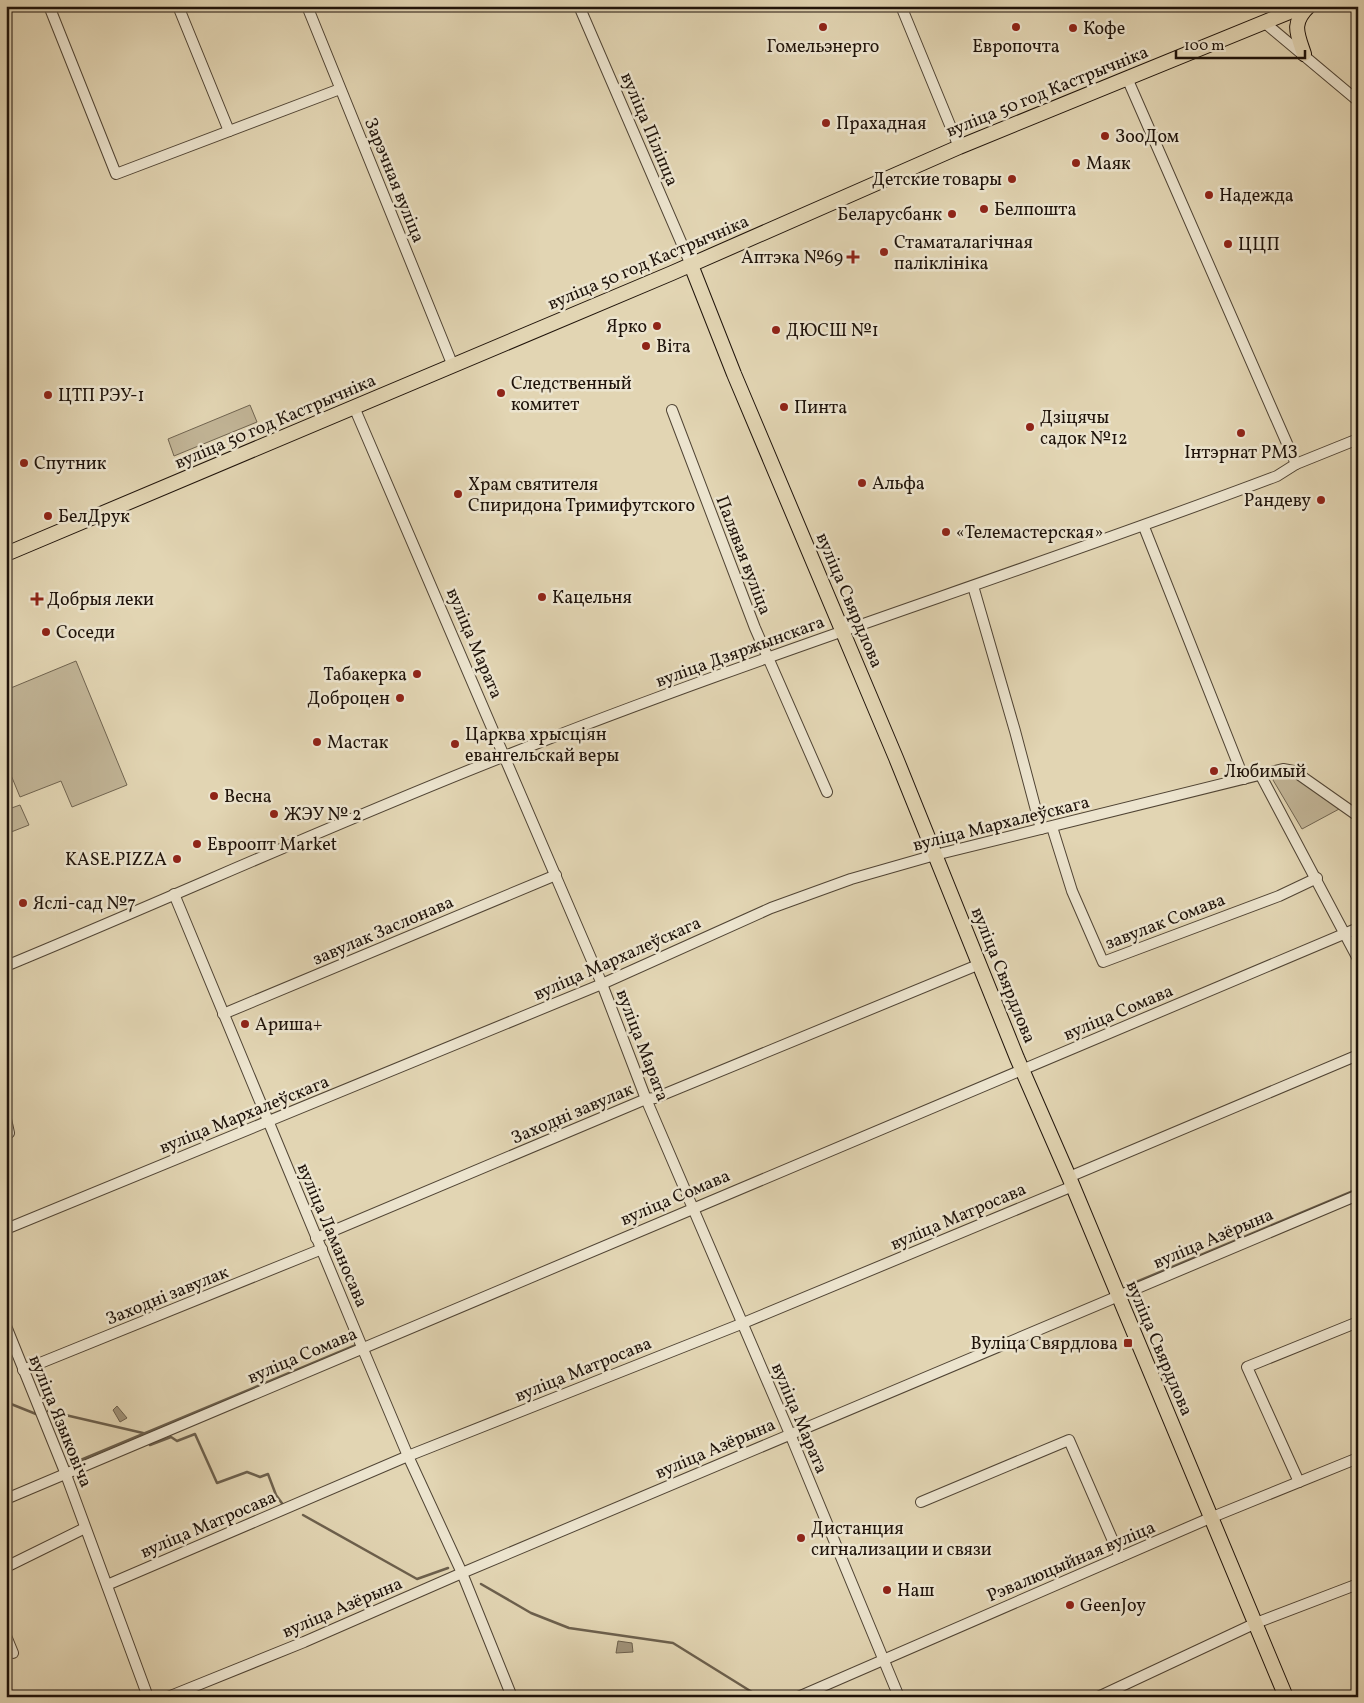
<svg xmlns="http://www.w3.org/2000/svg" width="1364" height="1703" viewBox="0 0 1364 1703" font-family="Vollkorn,serif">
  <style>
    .green { fill: #c1b496; stroke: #706450 }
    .water { fill: #a0937a; stroke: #6c604d }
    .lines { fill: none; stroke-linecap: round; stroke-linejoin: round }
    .stream { stroke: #6c604d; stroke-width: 2.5 }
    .minor-casing { stroke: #504434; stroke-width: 12 }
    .major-casing { stroke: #1f130a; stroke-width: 16 }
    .minor { stroke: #ece4ce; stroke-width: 10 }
    .major { stroke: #e2d5b3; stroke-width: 14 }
    .poi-dot { fill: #8f2418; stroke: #ece4ce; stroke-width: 2 }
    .labels { text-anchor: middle; stroke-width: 5; stroke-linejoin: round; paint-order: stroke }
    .poi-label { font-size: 18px; fill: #1f130a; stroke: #ece4ce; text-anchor: start }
    .street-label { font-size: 18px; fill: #1f130a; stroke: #ece4ce }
  </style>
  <rect width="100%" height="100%" fill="#e2d5b3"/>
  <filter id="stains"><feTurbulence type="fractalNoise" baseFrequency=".004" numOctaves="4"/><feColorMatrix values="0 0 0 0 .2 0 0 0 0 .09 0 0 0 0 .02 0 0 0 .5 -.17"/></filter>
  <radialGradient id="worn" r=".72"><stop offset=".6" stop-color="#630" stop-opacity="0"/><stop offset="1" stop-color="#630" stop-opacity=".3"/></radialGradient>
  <g class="green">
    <polygon points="250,405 257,422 174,456 168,439"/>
    <polygon points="76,661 127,785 72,807 61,781 20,797 6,763 6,690"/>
    <polygon points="1287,773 1341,808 1302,829 1273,780 1276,775"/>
    <polygon points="20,805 29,825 6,834 6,810"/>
  </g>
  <g class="water">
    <polygon points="117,1406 127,1418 120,1422 113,1410"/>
    <polygon points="618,1641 632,1643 633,1652 616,1653"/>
  </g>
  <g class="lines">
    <g class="stream">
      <polyline points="1129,1285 1358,1189"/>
      <polyline points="6,1402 36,1414"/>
      <polyline points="48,1411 143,1433"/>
      <polyline points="150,1445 171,1437 177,1441 195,1434 217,1483 247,1472 260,1477 268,1474 276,1495 284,1506"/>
      <polyline points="71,1464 356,1345"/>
      <polyline points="303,1515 417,1579 448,1568"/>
      <polyline points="481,1584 531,1613 569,1628 673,1643 760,1697"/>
    </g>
    <defs>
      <g id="minor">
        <polyline points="49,6 116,174 340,89"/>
        <polyline points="178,6 229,131"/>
        <polyline points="307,6 453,366"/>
        <polyline points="579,6 691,265"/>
        <polyline points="901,6 959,147"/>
        <polyline points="1265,23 1358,101"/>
        <polyline points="354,407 602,984 646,1099 790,1434 899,1697"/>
        <polyline points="672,410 755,628 827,792"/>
        <polyline points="1296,464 1358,439"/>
        <polyline points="1144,527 1244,779"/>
        <polyline points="973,586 1015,731 1041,829"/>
        <polyline points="1260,774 1358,959"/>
        <polyline points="1052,827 1072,891 1103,962 1279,896 1317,878"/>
        <polyline points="174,894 362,1347 408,1456 462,1573 512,1697"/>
        <path d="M6 966C173 897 337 822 505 756 759 655 1021 573 1277 476L1296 464 1127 78"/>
        <polyline points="223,1014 556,875"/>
        <polyline points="6,1119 9,1133"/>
        <polyline points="1069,1177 1358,1055"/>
        <polyline points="6,1229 602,984 771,908 851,879 935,855 1283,769 1294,771 1358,816"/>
        <polyline points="316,1238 646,1099 655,1098 980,964"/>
        <polyline points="6,1326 65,1472 148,1697"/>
        <polyline points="23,1370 322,1249"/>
        <polyline points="1299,1482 1247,1367 1358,1322"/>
        <polyline points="6,1499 1358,928"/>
        <polyline points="921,1502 1069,1440 1120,1557"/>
        <polyline points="6,1567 85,1528"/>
        <polyline points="107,1585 408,1456 741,1324 1073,1186"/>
        <polyline points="6,1636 13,1653"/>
        <polyline points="168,1697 304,1642 462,1573 1358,1195"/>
        <polyline points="798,1697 1210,1518 1358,1458"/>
        <polyline points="1098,1697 1256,1623 1358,1584"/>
      </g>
      <g id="major">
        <path d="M1304 54C1297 33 1291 23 1309 6"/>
        <polyline points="691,265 734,374 896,758 1017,1058 1069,1177 1286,1697"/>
        <polyline points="6,554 672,273 959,147 1304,6"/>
      </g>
    </defs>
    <use href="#minor" class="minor-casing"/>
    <use href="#major" class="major-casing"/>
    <use href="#minor" class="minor"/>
    <use href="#major" class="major"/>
  </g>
  <g class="poi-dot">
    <circle cx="823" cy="27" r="5"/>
    <circle cx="1016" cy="27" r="5"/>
    <circle cx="1073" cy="28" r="5"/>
    <circle cx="826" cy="123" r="5"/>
    <circle cx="1105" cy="136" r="5"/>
    <circle cx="1076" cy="163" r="5"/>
    <circle cx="1012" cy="179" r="5"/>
    <circle cx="1209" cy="195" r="5"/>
    <circle cx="984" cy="209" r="5"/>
    <circle cx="952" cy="214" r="5"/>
    <circle cx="1228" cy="244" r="5"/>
    <circle cx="884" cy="252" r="5"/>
    <path d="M850.5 249.5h5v5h5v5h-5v5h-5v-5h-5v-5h5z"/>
    <circle cx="657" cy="326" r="5"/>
    <circle cx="776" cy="330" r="5"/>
    <circle cx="646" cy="346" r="5"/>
    <circle cx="501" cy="393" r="5"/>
    <circle cx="48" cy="395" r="5"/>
    <circle cx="784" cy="407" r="5"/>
    <circle cx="1030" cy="427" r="5"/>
    <circle cx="1241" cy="433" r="5"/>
    <circle cx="24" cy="463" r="5"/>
    <circle cx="862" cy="483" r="5"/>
    <circle cx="458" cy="494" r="5"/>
    <circle cx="1321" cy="500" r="5"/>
    <circle cx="48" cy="516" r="5"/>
    <circle cx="946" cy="532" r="5"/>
    <circle cx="542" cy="597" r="5"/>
    <path d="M34.5 591.5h5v5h5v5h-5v5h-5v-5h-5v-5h5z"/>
    <circle cx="46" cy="632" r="5"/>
    <circle cx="417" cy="674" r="5"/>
    <circle cx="400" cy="698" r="5"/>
    <circle cx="317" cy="742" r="5"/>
    <circle cx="455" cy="744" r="5"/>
    <circle cx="1214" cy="771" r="5"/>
    <circle cx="214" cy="796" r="5"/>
    <circle cx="274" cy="814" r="5"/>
    <circle cx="197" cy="844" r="5"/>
    <circle cx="177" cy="859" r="5"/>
    <circle cx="23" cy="903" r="5"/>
    <circle cx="245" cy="1024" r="5"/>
    <rect x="1123" y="1338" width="10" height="10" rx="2.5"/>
    <circle cx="801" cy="1538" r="5"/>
    <circle cx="887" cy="1590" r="5"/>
    <circle cx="1070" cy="1605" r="5"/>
  </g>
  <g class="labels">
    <g class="poi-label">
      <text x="1083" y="34">Кофе</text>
      <text x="823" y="52" text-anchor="middle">Гомельэнерго</text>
      <text x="1016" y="52" text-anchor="middle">Европочта</text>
      <text x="836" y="129">Прахадная</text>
      <text x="1115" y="142">ЗооДом</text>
      <text x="1086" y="169">Маяк</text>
      <text x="1002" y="185" text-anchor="end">Детские товары</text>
      <text x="1219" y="201">Надежда</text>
      <text x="994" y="215">Белпошта</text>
      <text x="942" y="220" text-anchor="end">Беларусбанк</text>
      <text x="894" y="248">Стаматалагічная<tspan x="894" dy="21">паліклініка</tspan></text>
      <text x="1238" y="250">ЦЦП</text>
      <text x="843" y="263" text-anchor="end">Аптэка №69</text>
      <text x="647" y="332" text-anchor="end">Ярко</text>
      <text x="786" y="336">ДЮСШ №1</text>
      <text x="656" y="352">Віта</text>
      <text x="511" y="389">Следственный<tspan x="511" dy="21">комитет</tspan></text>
      <text x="58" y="401">ЦТП РЭУ-1</text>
      <text x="794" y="413">Пинта</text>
      <text x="1040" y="423">Дзіцячы<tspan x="1040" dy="21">садок №12</tspan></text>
      <text x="1241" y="458" text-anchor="middle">Інтэрнат РМЗ</text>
      <text x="34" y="469">Спутник</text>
      <text x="872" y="489">Альфа</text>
      <text x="468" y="490">Храм святителя<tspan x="468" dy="21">Спиридона Тримифутского</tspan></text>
      <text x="1311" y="506" text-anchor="end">Рандеву</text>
      <text x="58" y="522">БелДрук</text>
      <text x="956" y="538">«Телемастерская»</text>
      <text x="552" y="603">Кацельня</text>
      <text x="47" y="605">Добрыя леки</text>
      <text x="56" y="638">Соседи</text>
      <text x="407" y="680" text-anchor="end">Табакерка</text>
      <text x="390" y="704" text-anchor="end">Доброцен</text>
      <text x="465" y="740">Царква хрысціян<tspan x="465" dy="21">евангельскай веры</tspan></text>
      <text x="327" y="748">Мастак</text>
      <text x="1224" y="777">Любимый</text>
      <text x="224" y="802">Весна</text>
      <text x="284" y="820">ЖЭУ № 2</text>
      <text x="207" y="850">Евроопт Market</text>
      <text x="167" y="865" text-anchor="end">KASE.PIZZA</text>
      <text x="33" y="909">Яслі-сад №7</text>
      <text x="255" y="1030">Ариша+</text>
      <text x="1118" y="1349" text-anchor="end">Вуліца Свярдлова</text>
      <text x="811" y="1534">Дистанция<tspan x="811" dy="21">сигнализации и связи</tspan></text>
      <text x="897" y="1596">Наш</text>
      <text x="1080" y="1611">GeenJoy</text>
    </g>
    <g class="street-label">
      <text transform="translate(1047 91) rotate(-22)" y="6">вуліца 50 год Кастрычніка</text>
      <text transform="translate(650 129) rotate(67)" y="6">вуліца Піліпца</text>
      <text transform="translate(395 180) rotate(68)" y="6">Зарэчная вуліца</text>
      <text transform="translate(648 262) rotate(-23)" y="6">вуліца 50 год Кастрычніка</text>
      <text transform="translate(275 421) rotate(-23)" y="6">вуліца 50 год Кастрычніка</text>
      <text transform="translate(744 555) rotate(69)" y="6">Палявая вуліца</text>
      <text transform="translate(850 600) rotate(67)" y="6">вуліца Свярдлова</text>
      <text transform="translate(475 643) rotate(67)" y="6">вуліца Марата</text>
      <text transform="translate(740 651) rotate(-20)" y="6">вуліца Дзяржынскага</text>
      <text transform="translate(1001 823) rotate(-14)" y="6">вуліца Мархалеўскага</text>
      <text transform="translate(1165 921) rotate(-21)" y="6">завулак Сомава</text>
      <text transform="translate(383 930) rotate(-23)" y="6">завулак Заслонава</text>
      <text transform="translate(617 958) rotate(-24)" y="6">вуліца Мархалеўскага</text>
      <text transform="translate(1004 975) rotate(68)" y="6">вуліца Свярдлова</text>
      <text transform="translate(1118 1012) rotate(-23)" y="6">вуліца Сомава</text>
      <text transform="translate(643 1045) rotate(69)" y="6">вуліца Марата</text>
      <text transform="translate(572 1113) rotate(-23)" y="6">Заходні завулак</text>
      <text transform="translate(244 1114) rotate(-22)" y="6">вуліца Мархалеўскага</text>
      <text transform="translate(675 1197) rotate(-23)" y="6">вуліца Сомава</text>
      <text transform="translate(958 1216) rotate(-23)" y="6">вуліца Матросава</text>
      <text transform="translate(333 1235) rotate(67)" y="6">вуліца Ламаносава</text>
      <text transform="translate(1213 1238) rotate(-23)" y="6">вуліца Азёрына</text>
      <text transform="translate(167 1295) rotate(-22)" y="6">Заходні завулак</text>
      <text transform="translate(1160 1348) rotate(67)" y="6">вуліца Свярдлова</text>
      <text transform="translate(302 1355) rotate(-23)" y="6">вуліца Сомава</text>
      <text transform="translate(583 1369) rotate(-22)" y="6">вуліца Матросава</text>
      <text transform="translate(800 1418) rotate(67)" y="6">вуліца Марата</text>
      <text transform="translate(61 1421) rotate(68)" y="6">вуліца Языковіча</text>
      <text transform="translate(715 1448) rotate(-23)" y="6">вуліца Азёрына</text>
      <text transform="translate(208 1524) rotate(-23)" y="6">вуліца Матросава</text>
      <text transform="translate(1071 1561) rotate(-23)" y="6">Рэвалюцыйная вуліца</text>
      <text transform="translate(342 1607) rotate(-23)" y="6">вуліца Азёрына</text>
    </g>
  </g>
  <rect width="1364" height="1703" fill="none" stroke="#e2d5b3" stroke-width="25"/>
  <rect x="8" y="8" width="1349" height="1688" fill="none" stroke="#1f130a" stroke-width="2.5"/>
  <rect x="12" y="12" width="1339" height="1678" fill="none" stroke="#1f130a"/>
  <path d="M1176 50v8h129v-8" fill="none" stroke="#1f130a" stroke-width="2.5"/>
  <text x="1184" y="50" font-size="15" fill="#1f130a" stroke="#ece4ce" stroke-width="4" paint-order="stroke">100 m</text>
  <rect width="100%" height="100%" filter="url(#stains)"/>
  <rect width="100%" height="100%" fill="url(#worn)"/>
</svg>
